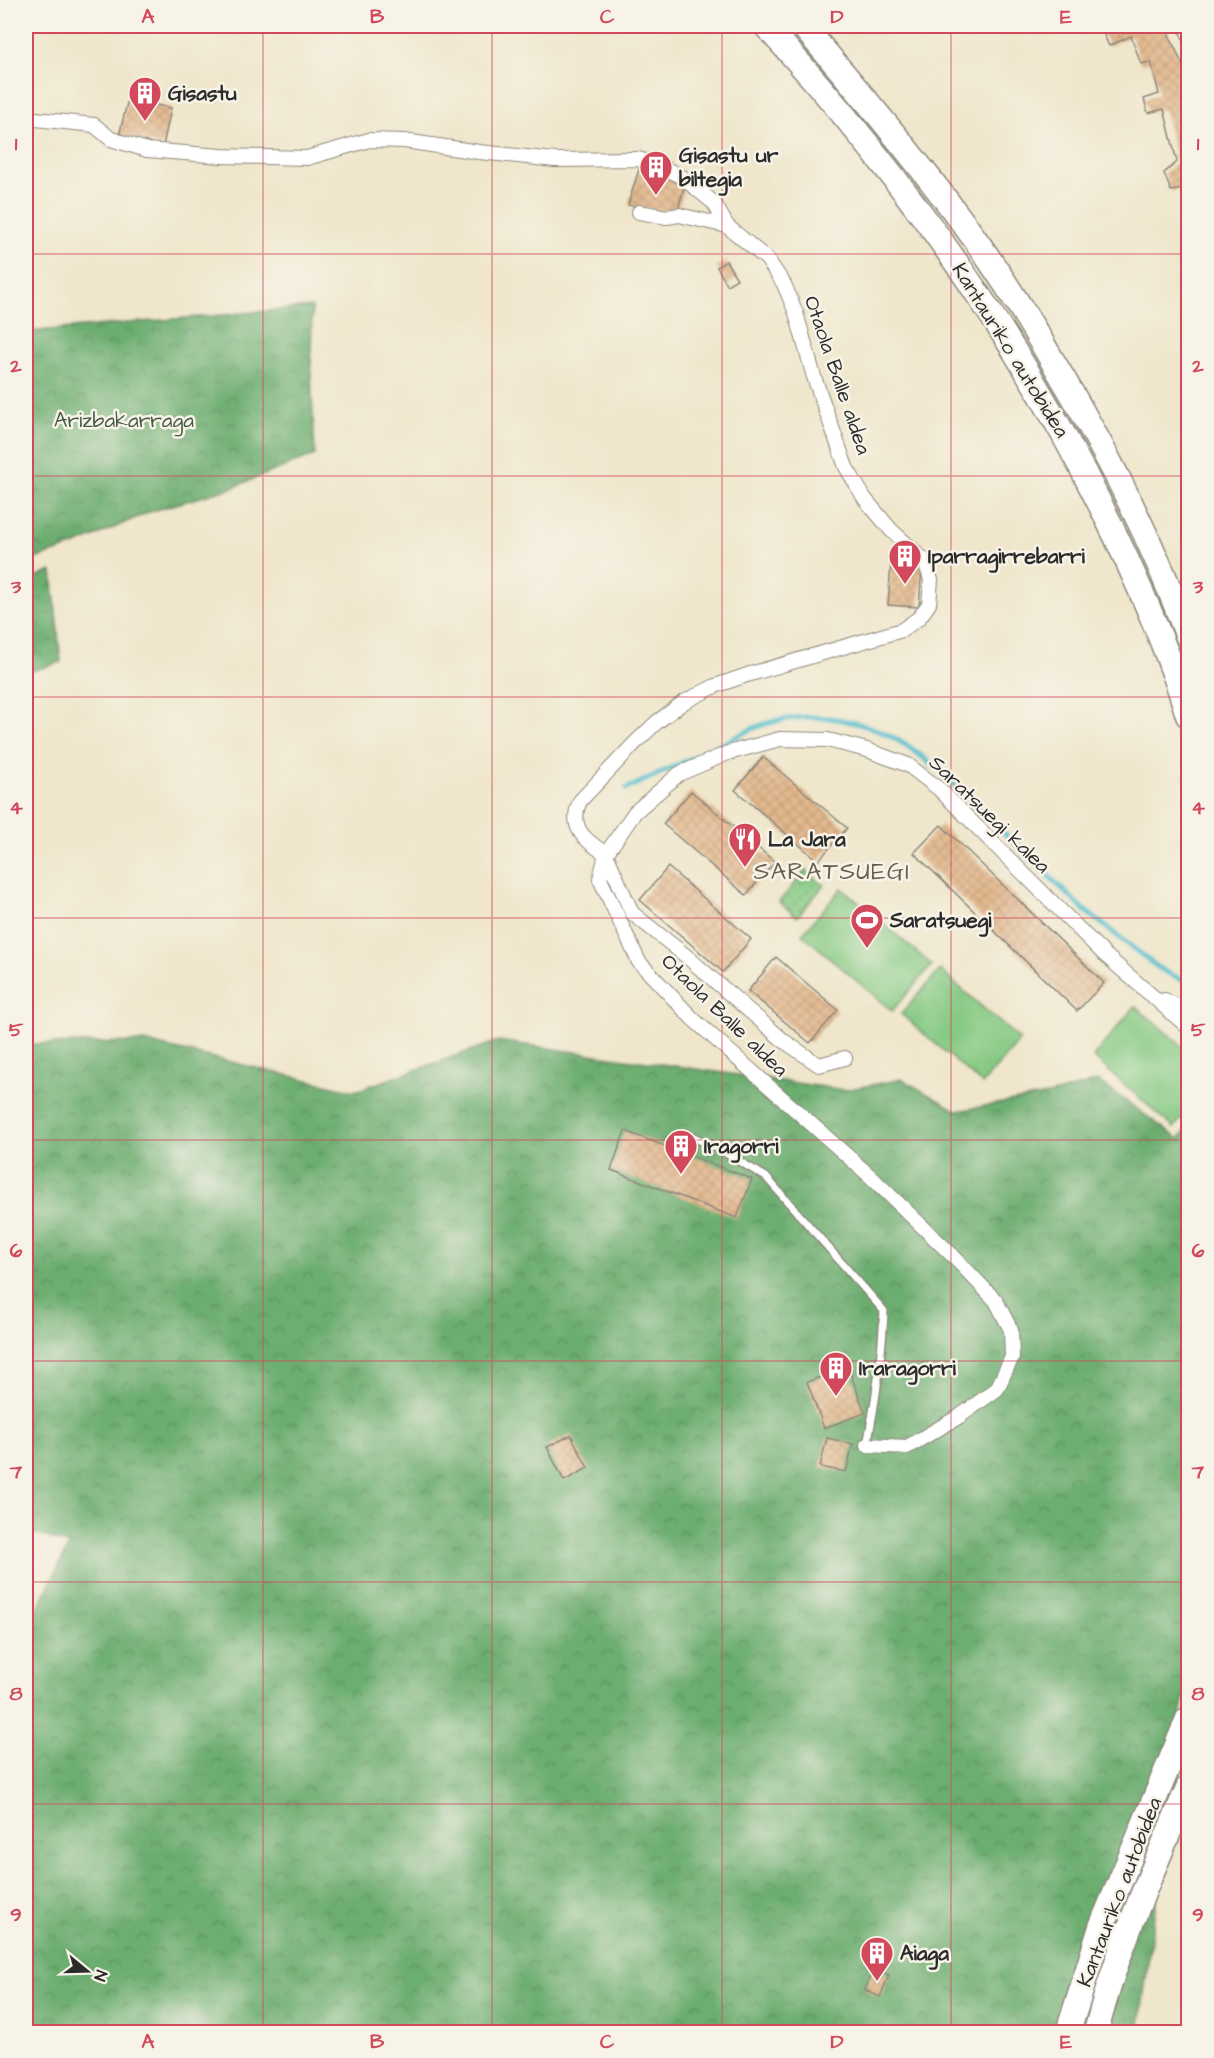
<svg xmlns="http://www.w3.org/2000/svg" width="1214" height="2058" viewBox="0 0 1214 2058" font-family="'Architects Daughter',sans-serif">
  <style>
    .green { fill: url(#green-dots); stroke: #587a56; stroke-width: 1.5 }
    .forest { fill: url(#forest-crowns); stroke: #4c6c4e; stroke-width: 1.5 }
    .pitch { fill: #85c982; stroke: #587a56; stroke-width: 1.5 }
    .lines { fill: none; stroke-linecap: round; stroke-linejoin: round }
    .stream { stroke: #53becd; stroke-width: 5 }
    .building { fill: url(#building-cross-hatch) }
    .service-casing { stroke: #8d887b; stroke-width: 10 }
    .minor-casing { stroke: #8d887b; stroke-width: 16 }
    .motorway-casing { stroke: #8d887b; stroke-width: 27 }
    .service { stroke: #fff; stroke-width: 7 }
    .minor { stroke: #fff; stroke-width: 14 }
    .motorway { stroke: #fff; stroke-width: 24 }
    .grid { fill: none; stroke: #d1495b; stroke-width: 1.5; stroke-opacity: 0.55 }
    .labels { text-anchor: middle; stroke-width: 5; stroke-linejoin: round; paint-order: stroke }
    .poi-label { font-size: 21px; font-weight: bold; fill: #2b2b2b; stroke: #f7f3e8; text-anchor: start }
    .street-label { font-size: 21px; fill: #2b2b2b; stroke: #f7f3e8 }
    .park-label { font-size: 21px; fill: #465a45; stroke: #f7f3e8 }
    .quarter-label { font-size: 24px; letter-spacing: 1.5px; fill: #6b5d4e; stroke: #f7f3e8 }
    .neatline { fill: none; stroke: #d1495b; stroke-width: 2 }
    .grid-label { font-size: 20px; text-anchor: middle; font-weight: bold; fill: #d1495b }
  </style>
  <defs>
    <pattern id="green-dots" width="8" height="8" patternUnits="userSpaceOnUse" patternTransform="scale(1.5)"><rect width="8" height="8" fill="#85c982"/><path d="M2 2h.1M6 6h.1" fill="none" stroke="#6da36b" stroke-width="1.8" stroke-linecap="round"/></pattern>
    <pattern id="forest-crowns" width="20" height="18" patternUnits="userSpaceOnUse" patternTransform="scale(1.5)"><rect width="20" height="18" fill="#6cad70"/><path d="M2 6a3 3 0 1 1 6 0M12 15a3 3 0 1 1 6 0" fill="none" stroke="#598d5c"/></pattern>
    <pattern id="building-cross-hatch" width="8" height="8" patternUnits="userSpaceOnUse" patternTransform="scale(1.5)"><rect width="8" height="8" fill="#e3b98e"/><path d="M0 0l8 8M0 8l8-8" fill="none" stroke="#c39f7b"/></pattern>
  </defs>
  <rect width="100%" height="100%" fill="#f7f3e8"/>
  <filter id="ink" filterUnits="userSpaceOnUse"><feTurbulence type="fractalNoise" baseFrequency=".0167" numOctaves="2"/><feDisplacementMap in="SourceGraphic" scale="12" xChannelSelector="R" yChannelSelector="G"/><feConvolveMatrix kernelMatrix="1 2 1 2 8 2 1 2 1" color-interpolation-filters="sRGB"/></filter>
  <filter id="wash" filterUnits="userSpaceOnUse"><feTurbulence type="fractalNoise" baseFrequency=".008" numOctaves="4" result="noise"/><feDisplacementMap in="SourceGraphic" scale="24" xChannelSelector="R" yChannelSelector="G"/><feGaussianBlur stdDeviation="1.35" result="paint"/><feColorMatrix in="noise" values="0 0 0 0 0 0 0 0 0 0 0 0 0 0 0 0 0 1.4 0 .05"/><feComposite in="paint" operator="in"/></filter>
  <g filter="url(#wash)">
    <rect width="100%" height="100%" fill="#efe6cb"/>
    <polygon class="green" points="806,870 824,885 797,917 779,902"/>
    <g class="forest">
      <polygon points="312,307 311,373 315,455 228,489 149,512 76,545 26,562 26,332"/>
      <polygon points="52,571 61,662 26,673 26,581"/>
      <polygon points="498,1041 845,1090 902,1079 957,1111 1053,1094 1098,1081 1179,1139 1188,1127 1188,1678 1179,1721 1139,2032 26,2032 26,1632 69,1545 26,1530 26,1044 145,1042 355,1091"/>
    </g>
    <g class="pitch">
      <polygon points="842,888 932,965 892,1011 802,934"/>
      <polygon points="940,970 1020,1040 982,1084 901,1014"/>
      <polygon points="1135,1006 1188,1051 1188,1110 1174,1128 1093,1057"/>
    </g>
    <g class="lines">
      <g class="stream">
        <polyline points="949,780 1083,909 1160,969 1188,983"/>
        <path d="M626 789C658 774 690 759 722 744 737 737 752 727 768 723 827 707 890 725 934 767"/>
      </g>
    </g>
    <g id="blocks">
      <g class="building">
        <polygon points="1100,26 1165,26 1185,70 1188,72 1188,188 1171,191 1164,173 1177,162 1164,109 1148,113 1144,99 1159,94 1151,62 1141,64 1131,36 1109,46"/>
        <polygon points="128,99 171,108 163,146 119,136"/>
        <polygon points="640,166 671,177 684,187 677,214 628,205"/>
        <polygon points="726,261 737,279 727,285 717,267"/>
        <polygon points="891,563 922,566 919,607 888,605"/>
        <polygon points="763,757 847,828 818,861 735,790"/>
        <polygon points="691,791 775,862 746,895 663,824"/>
        <polygon points="941,825 1104,983 1077,1011 914,853"/>
        <polygon points="668,867 751,939 723,972 640,900"/>
        <polygon points="776,957 838,1010 810,1043 748,991"/>
        <polygon points="625,1131 752,1179 737,1218 611,1170"/>
        <polygon points="848,1367 865,1413 824,1428 807,1382"/>
        <polygon points="571,1435 588,1468 564,1481 547,1447"/>
        <polygon points="827,1438 853,1444 846,1472 820,1467"/>
        <polygon points="873,1969 889,1975 880,1997 865,1990"/>
      </g>
    </g>
  </g>
  <g filter="url(#ink)">
    <use href="#blocks" fill-opacity="0" stroke="#8d887b" stroke-width="1.5"/>
    <g class="lines">
      <defs>
        <g id="service">
          <polyline points="1182,26 1188,40"/>
          <path d="M687 1134 717 1148 766 1177 884 1311C882 1357 876 1400 867 1445"/>
        </g>
        <g id="minor">
          <polyline points="26,27 27,26"/>
          <path d="M26 118 94 125 111 139 147 150 221 156 307 158 369 140 404 141 479 152 555 160 638 159 658 165 682 177 714 203 727 226 767 259 784 284 796 313 814 377 846 467 865 499 891 530 925 561 931 580 929 604 919 618 902 630 747 675 715 686 684 702 657 722 635 743 580 801C568 828 585 840 606 854"/>
          <polyline points="639,212 667,217 679,215 727,226"/>
          <polyline points="606,854 632,913 686,956 784,1041 819,1065 845,1058"/>
          <polyline points="1165,1000 1188,1012"/>
          <polyline points="867,1445 907,1447 960,1416 997,1389 1012,1357 1011,1330 996,1301 955,1258 870,1176 693,1019 639,962 600,879 606,854 635,812 679,774 728,753 780,739 828,740 867,750 908,765 939,789 1105,955 1188,1027"/>
        </g>
        <g id="motorway">
          <path d="M766 26C907 180 1028 350 1117 539 1144 596 1170 655 1188 715"/>
          <path d="M803 26C863 96 923 167 977 242 1004 280 1029 320 1052 360 1105 448 1153 541 1188 637"/>
          <polyline points="1068,2032 1101,1927 1188,1719"/>
          <path d="M1096 2032C1117 1948 1154 1867 1188 1788"/>
        </g>
      </defs>
      <use href="#service" class="service-casing"/>
      <use href="#minor" class="minor-casing"/>
      <use href="#motorway" class="motorway-casing"/>
      <use href="#service" class="service"/>
      <use href="#minor" class="minor"/>
      <use href="#motorway" class="motorway"/>
    </g>
  </g>
  <path class="grid" d="M263 26V2032M492 26V2032M722 26V2032M951 26V2032M26 254H1188M26 476H1188M26 697H1188M26 918H1188M26 1140H1188M26 1361H1188M26 1582H1188M26 1804H1188"/>
  <defs>
    <symbol id="building-pin" viewBox="-11 -11 22 30"><path d="M0 17L-7.5 6A9.5 9.5 0 1 1 7.5 6Z" fill="#d1495b" stroke="#f7f3e8"/><path d="M-4-6H4V6H1V3H-1V6H-4ZM-2.5-4.3h1.7v1.8h-1.7ZM.8-4.3h1.7v1.8H.8ZM-2.5-1h1.7V.8h-1.7ZM.8-1h1.7V.8H.8Z" fill="#fff"/></symbol>
    <symbol id="restaurant-pin" viewBox="-11 -11 22 30"><path d="M0 17L-7.5 6A9.5 9.5 0 1 1 7.5 6Z" fill="#d1495b" stroke="#f7f3e8"/><path d="M-5-6h1v4h1v-4h1v4h1v-4h1v5L-1.5 .5V6h-2V.5L-5-1ZM5-6V6H3V1.5H1.5Q1.5-4 5-6Z" fill="#fff"/></symbol>
    <symbol id="stadium-pin" viewBox="-11 -11 22 30"><path d="M0 17L-7.5 6A9.5 9.5 0 1 1 7.5 6Z" fill="#d1495b" stroke="#f7f3e8"/><path d="M0-5a6.5 5 0 1 0 0 10a6.5 5 0 1 0 0-10ZM-3.5-1.8h7v3.6h-7Z" fill="#fff"/></symbol>
  </defs>
  <g fill-rule="evenodd">
    <use href="#building-pin" x="126" y="74" width="38" height="52"/>
    <use href="#building-pin" x="637" y="148" width="38" height="52"/>
    <use href="#building-pin" x="886" y="537" width="38" height="52"/>
    <use href="#restaurant-pin" x="726" y="820" width="38" height="52"/>
    <use href="#stadium-pin" x="848" y="901" width="38" height="52"/>
    <use href="#building-pin" x="662" y="1127" width="38" height="52"/>
    <use href="#building-pin" x="817" y="1349" width="38" height="52"/>
    <use href="#building-pin" x="858" y="1934" width="38" height="52"/>
  </g>
  <g class="labels">
    <g class="poi-label">
      <text x="168" y="100">Gisastu</text>
      <text x="679" y="162">Gisastu ur<tspan x="679" dy="24">biltegia</tspan></text>
      <text x="928" y="563">Iparragirrebarri</text>
      <text x="768" y="846">La Jara</text>
      <text x="890" y="927">Saratsuegi</text>
      <text x="704" y="1153">Iragorri</text>
      <text x="859" y="1375">Iraragorri</text>
      <text x="900" y="1960">Aiaga</text>
    </g>
    <g class="street-label">
      <text transform="translate(1011 350) rotate(58)" y="7">Kantauriko autobidea</text>
      <text transform="translate(838 375) rotate(71)" y="7">Otaola Balle aldea</text>
      <text transform="translate(990 814) rotate(44)" y="7">Saratsuegi kalea</text>
      <text transform="translate(725 1015) rotate(44)" y="7">Otaola Balle aldea</text>
      <text transform="translate(1119 1892) rotate(-69)" y="7">Kantauriko autobidea</text>
    </g>
    <g class="park-label">
      <text x="124" y="427">Arizbakarraga</text>
    </g>
    <g class="quarter-label">
      <text x="832" y="879">SARATSUEGI</text>
    </g>
  </g>
  <rect width="1214" height="2058" fill="none" stroke="#f7f3e8" stroke-width="66"/>
  <g transform="translate(87 1971) rotate(109)" stroke="#f7f3e8" stroke-width="4.5" paint-order="stroke">
  <path d="M0-4.5L10 22L0 15L-10 22Z" fill="#2b2b2b"/>
  <text y="-9" font-size="16" font-weight="bold" text-anchor="middle" fill="#2b2b2b">N</text>
  </g>
  <rect x="33" y="33" width="1148" height="1992" class="neatline"/>
  <g class="grid-label">
    <text x="148" y="23">A</text>
    <text x="377" y="23">B</text>
    <text x="607" y="23">C</text>
    <text x="837" y="23">D</text>
    <text x="1066" y="23">E</text>
    <text x="16" y="150">1</text>
    <text x="1198" y="150">1</text>
    <text x="16" y="372">2</text>
    <text x="1198" y="372">2</text>
    <text x="16" y="593">3</text>
    <text x="1198" y="593">3</text>
    <text x="16" y="814">4</text>
    <text x="1198" y="814">4</text>
    <text x="16" y="1036">5</text>
    <text x="1198" y="1036">5</text>
    <text x="16" y="1257">6</text>
    <text x="1198" y="1257">6</text>
    <text x="16" y="1478">7</text>
    <text x="1198" y="1478">7</text>
    <text x="16" y="1700">8</text>
    <text x="1198" y="1700">8</text>
    <text x="16" y="1921">9</text>
    <text x="1198" y="1921">9</text>
    <text x="148" y="2048">A</text>
    <text x="377" y="2048">B</text>
    <text x="607" y="2048">C</text>
    <text x="837" y="2048">D</text>
    <text x="1066" y="2048">E</text>
  </g>
</svg>
